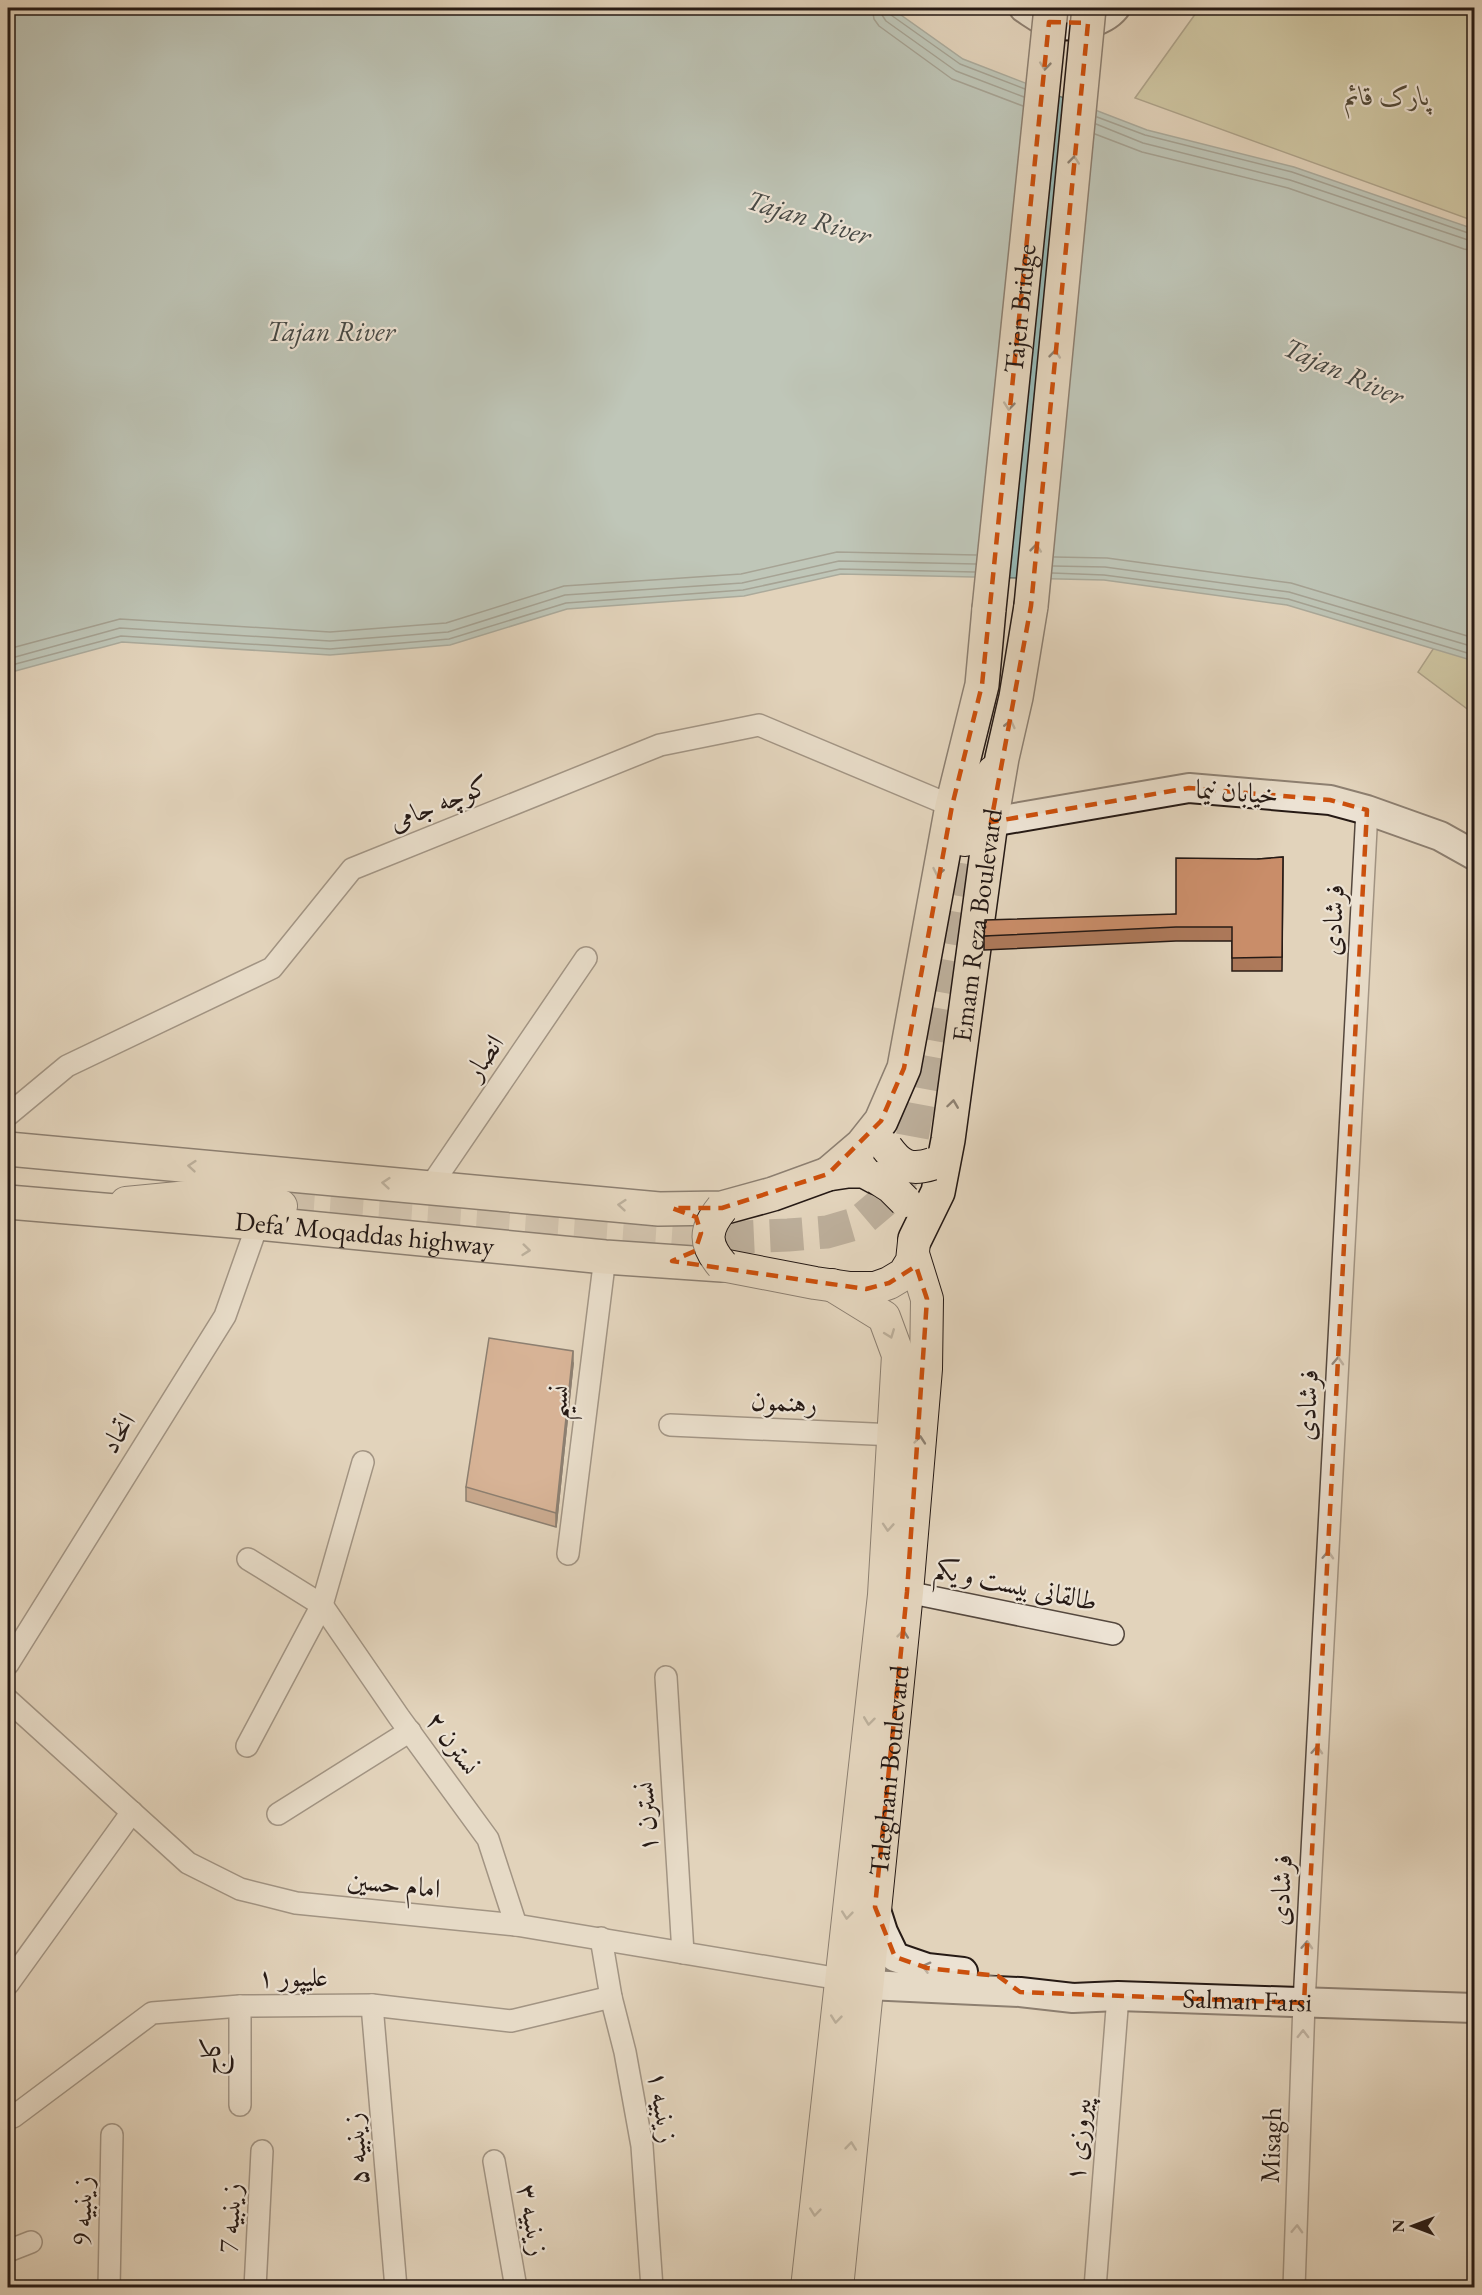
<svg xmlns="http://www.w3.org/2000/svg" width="1482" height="2295" viewBox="0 0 1482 2295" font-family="'EB Garamond',Amiri,serif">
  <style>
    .green { fill: #bbba8b; stroke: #706a50; stroke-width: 1.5 }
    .water { fill: #95b7b4; stroke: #697874; stroke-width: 1.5 }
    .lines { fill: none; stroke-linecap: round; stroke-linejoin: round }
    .shore { stroke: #5e6864; stroke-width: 1.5 }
    .highway-tunnel { stroke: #bcae9a; stroke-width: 33; stroke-dasharray: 33 16; stroke-linecap: butt }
    .street-casing { stroke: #55483e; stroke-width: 24 }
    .secondary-casing { stroke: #261a15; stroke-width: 32 }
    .primary-casing { stroke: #261a15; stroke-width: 34 }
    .highway-casing { stroke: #261a15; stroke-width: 36 }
    .street { stroke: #ece2d3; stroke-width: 21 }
    .secondary { stroke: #ece2d3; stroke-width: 28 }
    .primary { stroke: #e2d3bb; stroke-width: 32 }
    .highway { stroke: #e2d3bb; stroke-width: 33 }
    .primary-bridge-casing { stroke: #261a15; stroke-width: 34; stroke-linecap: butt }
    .highway-bridge-casing { stroke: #261a15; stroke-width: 36; stroke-linecap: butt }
    .primary-bridge { stroke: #e2d3bb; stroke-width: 32 }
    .highway-bridge { stroke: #e2d3bb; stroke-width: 33 }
    .wall { fill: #ad795a; stroke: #261a15; stroke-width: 1.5 }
    .shaded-wall { fill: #8d634a; stroke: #261a15; stroke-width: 1.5 }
    .building { fill: #c98d69; stroke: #261a15; stroke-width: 1.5 }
    .oneway { stroke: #8d8070 }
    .oneway2 { stroke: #93887e }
    .marked { fill: none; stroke: #cb500d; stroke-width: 4.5; stroke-dasharray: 12 8; stroke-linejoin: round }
    .labels { text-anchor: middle; stroke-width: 4.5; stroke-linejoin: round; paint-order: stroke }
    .park-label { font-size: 27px; font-style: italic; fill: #534a38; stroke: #ece2d3 }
    .street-label { font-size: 27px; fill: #261a15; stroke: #ece2d3 }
    .water-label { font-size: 28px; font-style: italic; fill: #474945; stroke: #ece2d3 }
  </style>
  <rect width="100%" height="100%" fill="#e2d3bb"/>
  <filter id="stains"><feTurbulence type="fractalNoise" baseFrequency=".00333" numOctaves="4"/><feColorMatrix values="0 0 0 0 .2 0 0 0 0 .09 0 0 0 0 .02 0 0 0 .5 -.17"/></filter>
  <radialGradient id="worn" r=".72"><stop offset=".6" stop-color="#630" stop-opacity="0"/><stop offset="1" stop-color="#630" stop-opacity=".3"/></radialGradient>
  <g class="green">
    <polygon points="1212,8 1474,8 1474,221 1135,98 1196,13"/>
    <polygon points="1464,602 1474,606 1474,714 1418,672"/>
  </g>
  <polygon class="water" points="8,8 891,8 963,59 1147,130 1294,167 1474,229 1474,661 1287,605 1104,580 841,574 744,596 567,609 450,645 330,655 122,642 8,673"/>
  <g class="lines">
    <g class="shore">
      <polyline points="872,8 874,19 879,26 952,79 1023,106"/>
      <polyline points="881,8 882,15 886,21 956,71 1024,97"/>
      <polyline points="888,8 891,15 960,64 1025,89"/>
      <polyline points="1097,117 1145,135 1292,172 1474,235"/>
      <polyline points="1096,124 1143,143 1290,180 1474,242"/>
      <polyline points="1095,134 1142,152 1288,188 1464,249 1474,251"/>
      <polyline points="1054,557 1107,558 1291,583 1474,638"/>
      <polyline points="1053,566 1105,567 1289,592 1474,647"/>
      <polyline points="1052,573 1104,575 1288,599 1474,655"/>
      <polyline points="8,649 120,619 330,632 446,623 564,586 741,574 837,552 976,555"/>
      <polyline points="8,659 120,628 330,641 448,632 565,595 742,583 839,561 976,564"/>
      <polyline points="8,666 121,636 330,649 449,639 566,603 743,590 840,569 975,572"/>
    </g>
    <polyline class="highway-tunnel" points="281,1206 745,1237 788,1235 827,1232 858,1223 884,1201 906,1172 965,840"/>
    <defs>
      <g id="street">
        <polyline points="8,1115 67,1066 272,968 352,869 660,745 759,725 952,806"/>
        <polyline points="430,1187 586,958"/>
        <polyline points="670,1425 895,1435"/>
        <polyline points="568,1554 605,1257"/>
        <polyline points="248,1559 322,1605 399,1717 488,1839 516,1925"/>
        <polyline points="907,1592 1113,1634"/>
        <polyline points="8,1664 225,1316 258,1223"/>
        <polyline points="666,1677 683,1953"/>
        <polyline points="8,1700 188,1863 240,1889 296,1903 516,1925 840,1979"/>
        <polyline points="247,1746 322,1605 363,1462"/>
        <polyline points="278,1814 410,1731"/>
        <polyline points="601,1938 611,1997 625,2052 642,2146 652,2288"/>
        <polyline points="8,1984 132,1812"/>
        <polyline points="372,2005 396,2288"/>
        <polyline points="240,2006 240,2105"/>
        <polyline points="8,2113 13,2117 152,2013 240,2006 372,2005 511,2021 611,1997"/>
        <polyline points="494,2161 516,2288"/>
        <polyline points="8,2251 31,2242"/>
        <polyline points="109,2288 112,2135"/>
        <polyline points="255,2288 262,2151"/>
        <polyline points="1095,2288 1118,1996"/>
        <polyline points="1294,2288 1304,2003 1367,810"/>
      </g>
      <g id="secondary">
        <path d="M1024 8C1032 13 1043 22 1053 24 1073 28 1102 24 1115 8"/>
        <polyline points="991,822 1189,788 1330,800 1367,810 1440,836 1474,855"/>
        <polyline points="875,1907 883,1932 895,1957 927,1968 963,1972"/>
        <path id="s1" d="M867 1985 1020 1992 1073 1998 1118 1996 1474 2008"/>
      </g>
      <g id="primary">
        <polyline points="965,840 986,784 993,772"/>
        <polyline points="126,1203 199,1196 281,1206"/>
        <polyline points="722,1265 815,1283 850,1288 875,1288 889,1283 904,1274 912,1261 914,1242"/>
        <polyline points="807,2288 884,1595 898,1355 884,1317 832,1285"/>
        <path id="s2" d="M837 2288 907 1592 926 1369 927 1299 913 1254"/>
      </g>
      <g id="highway">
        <polyline points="8,1149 659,1209 722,1208 773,1194 828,1174 848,1171 864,1171 877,1178"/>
        <polyline points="828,1174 862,1145 881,1121 904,1068 952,806 982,685 989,609"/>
        <path id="s3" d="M8 1202 258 1223 605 1257 722 1265"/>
        <path id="s4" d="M915 1239 938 1192 948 1140 991 822 1002 758 1016 697 1031 606"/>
      </g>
    </defs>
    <use href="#street" class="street-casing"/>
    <use href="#secondary" class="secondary-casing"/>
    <use href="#primary" class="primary-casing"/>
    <use href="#highway" class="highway-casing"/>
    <use href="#street" class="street"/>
    <use href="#secondary" class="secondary"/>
    <use href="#primary" class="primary"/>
    <use href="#highway" class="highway"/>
    <defs>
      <g id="primary-bridge">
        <path d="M887 1148C900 1166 910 1171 932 1164"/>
        <polyline points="877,1178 891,1187 905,1201"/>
        <path d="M722 1208C704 1230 704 1244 722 1265"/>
      </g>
      <g id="highway-bridge">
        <polyline points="1031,606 1089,8"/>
        <path id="s5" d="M989 609 1051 8"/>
      </g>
    </defs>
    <use href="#primary-bridge" class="primary-bridge-casing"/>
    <use href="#highway-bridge" class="highway-bridge-casing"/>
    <use href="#primary-bridge" class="primary-bridge"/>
    <use href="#highway-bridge" class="highway-bridge"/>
  </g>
  <g class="wall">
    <polygon points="1283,857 1282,971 1232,971 1232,941 1176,941 984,950 984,936 1176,914 1258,859"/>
    <polygon points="573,1364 556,1527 466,1501 466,1487"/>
  </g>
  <polygon class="shaded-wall" points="573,1351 573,1364 556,1527 556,1513"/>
  <g class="building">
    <polygon points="1283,857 1282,957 1232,958 1232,927 1176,927 984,936 985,920 1176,914 1176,858 1258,859"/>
    <polygon points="489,1338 573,1351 556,1513 466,1487"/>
  </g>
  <defs><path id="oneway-chevron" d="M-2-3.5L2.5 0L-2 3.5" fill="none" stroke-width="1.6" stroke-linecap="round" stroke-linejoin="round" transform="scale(1.5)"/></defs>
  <g class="oneway">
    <use href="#oneway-chevron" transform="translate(1045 66) rotate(96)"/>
    <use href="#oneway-chevron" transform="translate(1074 160) rotate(-84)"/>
    <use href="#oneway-chevron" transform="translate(1055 354) rotate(-84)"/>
    <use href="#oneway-chevron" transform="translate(1009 406) rotate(96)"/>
    <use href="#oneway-chevron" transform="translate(1036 548) rotate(-84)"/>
    <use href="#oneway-chevron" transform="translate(1010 724) rotate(-77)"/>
    <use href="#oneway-chevron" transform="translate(938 872) rotate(101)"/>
    <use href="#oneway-chevron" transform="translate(953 1104) rotate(-82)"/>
    <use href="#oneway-chevron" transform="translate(192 1166) rotate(-175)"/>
    <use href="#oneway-chevron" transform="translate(386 1183) rotate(-175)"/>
    <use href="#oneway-chevron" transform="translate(622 1205) rotate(-175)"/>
    <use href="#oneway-chevron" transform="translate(526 1250) rotate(6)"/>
    <use href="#oneway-chevron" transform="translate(890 1334) rotate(69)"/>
    <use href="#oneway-chevron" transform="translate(920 1440) rotate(-85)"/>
    <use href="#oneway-chevron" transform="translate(888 1527) rotate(94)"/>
    <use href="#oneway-chevron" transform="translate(903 1634) rotate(-84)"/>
    <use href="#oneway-chevron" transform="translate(869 1721) rotate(97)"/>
    <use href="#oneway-chevron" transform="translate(847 1915) rotate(96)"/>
    <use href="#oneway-chevron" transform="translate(836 2019) rotate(96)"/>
    <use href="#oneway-chevron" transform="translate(851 2146) rotate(-84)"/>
    <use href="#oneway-chevron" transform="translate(815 2212) rotate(96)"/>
  </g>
  <g class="oneway2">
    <use href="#oneway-chevron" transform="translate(1338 1361) rotate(-87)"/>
    <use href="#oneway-chevron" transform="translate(1328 1555) rotate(-87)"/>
    <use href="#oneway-chevron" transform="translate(1317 1750) rotate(-87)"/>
    <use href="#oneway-chevron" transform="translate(1307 1945) rotate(-87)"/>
    <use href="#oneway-chevron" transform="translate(926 1967) rotate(-165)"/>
    <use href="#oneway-chevron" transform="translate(1303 2034) rotate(-89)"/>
    <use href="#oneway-chevron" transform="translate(1297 2229) rotate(-88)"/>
  </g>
  <path d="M0 0H1482V2295H0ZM1049 22 1088 23 1031 606 991 822 1189 788 1330 800 1367 810 1304 2003 1020 1992 998 1976 927 1968 895 1957 875 1907 907 1592 927 1299 916 1266 889 1283 866 1289 672 1261 695 1251 701 1233 696 1217 672 1208H722L828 1174 881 1121 904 1068 952 806 982 685Z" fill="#e2d3bb" fill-opacity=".55" fill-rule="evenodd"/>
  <path class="marked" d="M1049 22 1088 23 1031 606 991 822 1189 788 1330 800 1367 810 1304 2003 1020 1992 998 1976 927 1968 895 1957 875 1907 907 1592 927 1299 916 1266 889 1283 866 1289 672 1261 695 1251 701 1233 696 1217 672 1208H722L828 1174 881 1121 904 1068 952 806 982 685Z"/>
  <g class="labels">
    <g class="park-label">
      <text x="1387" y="105">پارک قائم</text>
    </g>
    <g class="street-label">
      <text dy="9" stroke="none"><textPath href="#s5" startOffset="302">Tajen Bridge</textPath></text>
      <text transform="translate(1237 792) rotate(4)" y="9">خیابان نیما</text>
      <text transform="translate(439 803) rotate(-22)" y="9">کوچه جامی</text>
      <text transform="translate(1333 920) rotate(-87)" y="9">فرشادی</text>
      <text dy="9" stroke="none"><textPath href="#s4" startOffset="322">Emam Reza Boulevard</textPath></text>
      <text transform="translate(484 1057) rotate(-56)" y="9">انصار</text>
      <text dy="9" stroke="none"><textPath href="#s3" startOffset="358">Defa' Moqaddas highway</textPath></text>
      <text transform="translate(558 1402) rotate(-83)" y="9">نسیم</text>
      <text transform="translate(784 1402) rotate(3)" y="9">رهنمون</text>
      <text transform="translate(1307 1405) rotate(-87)" y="9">فرشادی</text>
      <text transform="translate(118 1433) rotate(-58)" y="9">اتحاد</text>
      <text transform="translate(1016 1585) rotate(12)" y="9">طالقانی بیست و یکم</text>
      <text transform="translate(453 1743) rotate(54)" y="9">نسترن ۲</text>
      <text dy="9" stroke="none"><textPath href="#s2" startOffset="520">Taleghani Boulevard</textPath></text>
      <text transform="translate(646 1817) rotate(-93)" y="9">نسترن ۱</text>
      <text transform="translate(394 1884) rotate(6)" y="9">امام حسین</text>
      <text transform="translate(1281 1890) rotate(-87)" y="9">فرشادی</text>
      <text x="293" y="1986">علیپور ۱</text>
      <text dy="9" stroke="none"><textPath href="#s1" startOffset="381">Salman Farsi</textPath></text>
      <text transform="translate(211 2056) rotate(-90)" y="9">کاج</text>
      <text transform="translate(663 2107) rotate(81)" y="9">زینبیه ۱</text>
      <text transform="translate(1078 2140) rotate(-85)" y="9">پیروزی ١</text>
      <text transform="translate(1271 2145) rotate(-88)" y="9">Misagh</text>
      <text transform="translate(356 2149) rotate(-95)" y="9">زینبیه ۵</text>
      <text transform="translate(82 2211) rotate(-89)" y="9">زینبیه 9</text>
      <text transform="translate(230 2218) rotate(-87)" y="9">زینبیه 7</text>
      <text transform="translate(533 2220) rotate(80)" y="9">زینبیه ۳</text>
    </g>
    <g class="water-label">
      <text transform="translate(809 217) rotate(17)" y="10">Tajan River</text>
      <text x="331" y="341">Tajan River</text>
      <text transform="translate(1344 371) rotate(24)" y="10">Tajan River</text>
    </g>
  </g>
  <rect width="1482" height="2295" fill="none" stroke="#e2d3bb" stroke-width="30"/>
  <rect x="9" y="9" width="1464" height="2277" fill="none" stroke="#261a15" stroke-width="3"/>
  <rect x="15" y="15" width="1452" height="2265" fill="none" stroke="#261a15" stroke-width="1.5"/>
  <g transform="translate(1413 2226) rotate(270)" stroke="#ece2d3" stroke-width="4.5" paint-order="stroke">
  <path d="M0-4.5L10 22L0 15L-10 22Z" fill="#261a15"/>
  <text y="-9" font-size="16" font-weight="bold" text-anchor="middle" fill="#261a15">N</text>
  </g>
  <rect width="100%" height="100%" filter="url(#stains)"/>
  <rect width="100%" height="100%" fill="url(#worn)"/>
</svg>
